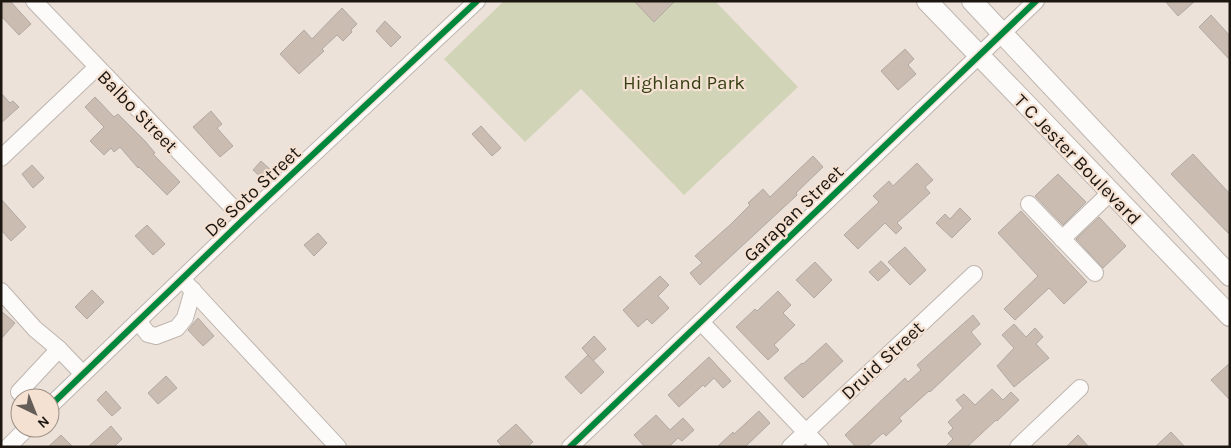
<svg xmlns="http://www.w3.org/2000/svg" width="1231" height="448" viewBox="0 0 1231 448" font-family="Karla,sans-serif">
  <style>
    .green { fill: #d2d4b7 }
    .building { fill: #cabcb1; stroke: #b1a9a3 }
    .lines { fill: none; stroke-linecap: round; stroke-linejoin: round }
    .minor-casing { stroke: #beb5af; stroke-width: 18 }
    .major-casing { stroke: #beb5af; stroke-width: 22 }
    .minor { stroke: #fcfbf9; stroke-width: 16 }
    .major { stroke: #fcfbf9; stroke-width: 20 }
    .cycleway-casing { stroke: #f4e1d2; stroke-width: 9 }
    .cycleway { stroke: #00873e; stroke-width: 6 }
    .labels { text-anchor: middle; stroke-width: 4.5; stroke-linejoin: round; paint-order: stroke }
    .park-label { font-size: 19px; fill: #363f13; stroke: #f4e1d2 }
    .street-label { font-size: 19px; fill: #1c1611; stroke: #f4e1d2 }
  </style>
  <rect width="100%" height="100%" fill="#ece2da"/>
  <polygon class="green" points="504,1 715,1 798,87 684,195 581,89 525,142 444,59"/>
  <g class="building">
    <polygon points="1,1 10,1 31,24 19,35 1,16"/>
    <polygon points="634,1 675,1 654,22"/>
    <polygon points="1165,1 1195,1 1178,16"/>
    <polygon points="342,8 357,24 351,30 352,32 343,41 337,35 322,49 324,51 299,74 280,54 304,30 312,39"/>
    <polygon points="1211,15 1230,36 1230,60 1199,27"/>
    <polygon points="385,21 401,37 391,47 376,31"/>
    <polygon points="905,49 914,59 908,65 916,74 898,90 881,71"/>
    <polygon points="1,93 10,103 13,101 19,107 1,123"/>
    <polygon points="95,97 114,117 118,114 145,141 155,153 153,154 180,182 167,195 139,167 138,168 120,147 114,152 111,148 104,155 90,141 104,127 85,107"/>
    <polygon points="211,111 222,124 217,128 233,146 220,157 193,127"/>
    <polygon points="481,126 501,148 492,156 472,134"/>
    <polygon points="1193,154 1230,194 1230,235 1171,174"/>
    <polygon points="813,156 823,167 796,193 797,195 700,285 690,273 702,263 695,256 731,224 750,205 748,203 763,189 770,197"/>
    <polygon points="261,161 272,171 264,180 253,170"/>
    <polygon points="917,163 933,180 925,187 930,193 897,223 902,228 896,234 885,223 858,249 844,235 879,202 873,196 889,181 893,186"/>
    <polygon points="32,165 44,178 33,188 22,174"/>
    <polygon points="1058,174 1086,202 1063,225 1035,196"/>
    <polygon points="1,199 26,227 11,241 1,230"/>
    <polygon points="960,208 971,219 952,238 936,223 945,214 950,219"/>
    <polygon points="1021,211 1087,282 1064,304 1049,288 1015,320 1004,309 1038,276 998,233"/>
    <polygon points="1099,217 1126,246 1103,268 1076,239"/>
    <polygon points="147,225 165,244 153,255 135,236"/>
    <polygon points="318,233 327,243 314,256 304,245"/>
    <polygon points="905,247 926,270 910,285 888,262"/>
    <polygon points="881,261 890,270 878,281 869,272"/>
    <polygon points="815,262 832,280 814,298 796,280"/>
    <polygon points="660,276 669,285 658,296 669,308 652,324 647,319 638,327 623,310"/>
    <polygon points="92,290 104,302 87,319 75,307"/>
    <polygon points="778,291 791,305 783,313 795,325 774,345 779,350 768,360 736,327 755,309 757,311"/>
    <polygon points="1,311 15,323 1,339"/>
    <polygon points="973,315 980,324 971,332 981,344 930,392 929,391 899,418 902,421 886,436 883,433 867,447 856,447 845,435 905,378 908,382 921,370 917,365"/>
    <polygon points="198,318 214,336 203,346 188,330"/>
    <polygon points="1014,324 1026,337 1035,328 1043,337 1036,344 1049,358 1014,387 997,366 1014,348 1002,335"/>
    <polygon points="594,336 606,349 593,361 582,348"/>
    <polygon points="826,343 843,361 803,398 784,378 802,363 803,364"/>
    <polygon points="588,355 604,372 581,394 565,377"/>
    <polygon points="709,357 731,381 723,388 714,378 705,387 703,385 679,407 668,395"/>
    <polygon points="1230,363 1230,400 1211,380"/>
    <polygon points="166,376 177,388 158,404 148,393"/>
    <polygon points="992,389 1003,400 1011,392 1019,400 997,421 996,420 967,447 945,447 953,439 948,433 953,428 948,422 963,408 956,400 964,394 975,405"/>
    <polygon points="106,391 121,408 112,416 97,400"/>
    <polygon points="759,411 770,423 745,447 717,447 733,432 734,434"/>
    <polygon points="656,415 670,430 683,418 694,430 682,441 678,438 669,447 645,447 634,435"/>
    <polygon points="516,424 533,442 527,447 503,447 497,441"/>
    <polygon points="111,426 122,439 114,447 88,447"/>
    <polygon points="1171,432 1185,447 1155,447"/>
    <polygon points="61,435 73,447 48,447"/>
    <polygon points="1078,435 1089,447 1066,447"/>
  </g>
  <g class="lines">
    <defs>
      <g id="minor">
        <polyline points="34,1 235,210 243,220"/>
        <polyline points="1,158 96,68"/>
        <polyline points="1029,204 1095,273"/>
        <polyline points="1062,239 1111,192"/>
        <polyline points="182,279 338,447"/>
        <polyline points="1,291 35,329 59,349"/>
        <polyline points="138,321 148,334 156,336 177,328 185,318 193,290"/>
        <polyline points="701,322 820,447"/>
        <polyline points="24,398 19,392 59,349 83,374"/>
        <polyline points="50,406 243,220 477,1"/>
        <polyline points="8,447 27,428"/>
        <polyline points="570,447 1036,1"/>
        <polyline points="790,447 974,274"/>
        <polyline points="1018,447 1080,388"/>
      </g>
      <g id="major">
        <polyline points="927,1 1230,316"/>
        <polyline points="972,1 1230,276"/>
      </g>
    </defs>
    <use href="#minor" class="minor-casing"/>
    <use href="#major" class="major-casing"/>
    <use href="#minor" class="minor"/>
    <use href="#major" class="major"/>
    <defs>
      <g id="cycleway">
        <polyline points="50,406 243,220 477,1"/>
        <polyline points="570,447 1036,1"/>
      </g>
    </defs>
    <use href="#cycleway" class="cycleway-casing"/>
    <use href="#cycleway" class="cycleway"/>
  </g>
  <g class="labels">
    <g class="park-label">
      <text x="684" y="89">Highland Park</text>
    </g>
    <g class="street-label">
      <text transform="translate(138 111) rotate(46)" y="7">Balbo Street</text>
      <text transform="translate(1078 159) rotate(46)" y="7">T C Jester Boulevard</text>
      <text transform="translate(252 191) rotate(-43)" y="7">De Soto Street</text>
      <text transform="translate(793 213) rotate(-44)" y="7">Garapan Street</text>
      <text transform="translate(882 360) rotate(-43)" y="7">Druid Street</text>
    </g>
  </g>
  <rect width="1231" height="448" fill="none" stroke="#1c1611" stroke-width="5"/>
  <g transform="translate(35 413) rotate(137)"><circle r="24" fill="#f4e1d2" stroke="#9e9085"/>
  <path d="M0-4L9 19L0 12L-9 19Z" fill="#655d57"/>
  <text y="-8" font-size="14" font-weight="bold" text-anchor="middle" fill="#1c1611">N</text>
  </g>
</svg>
